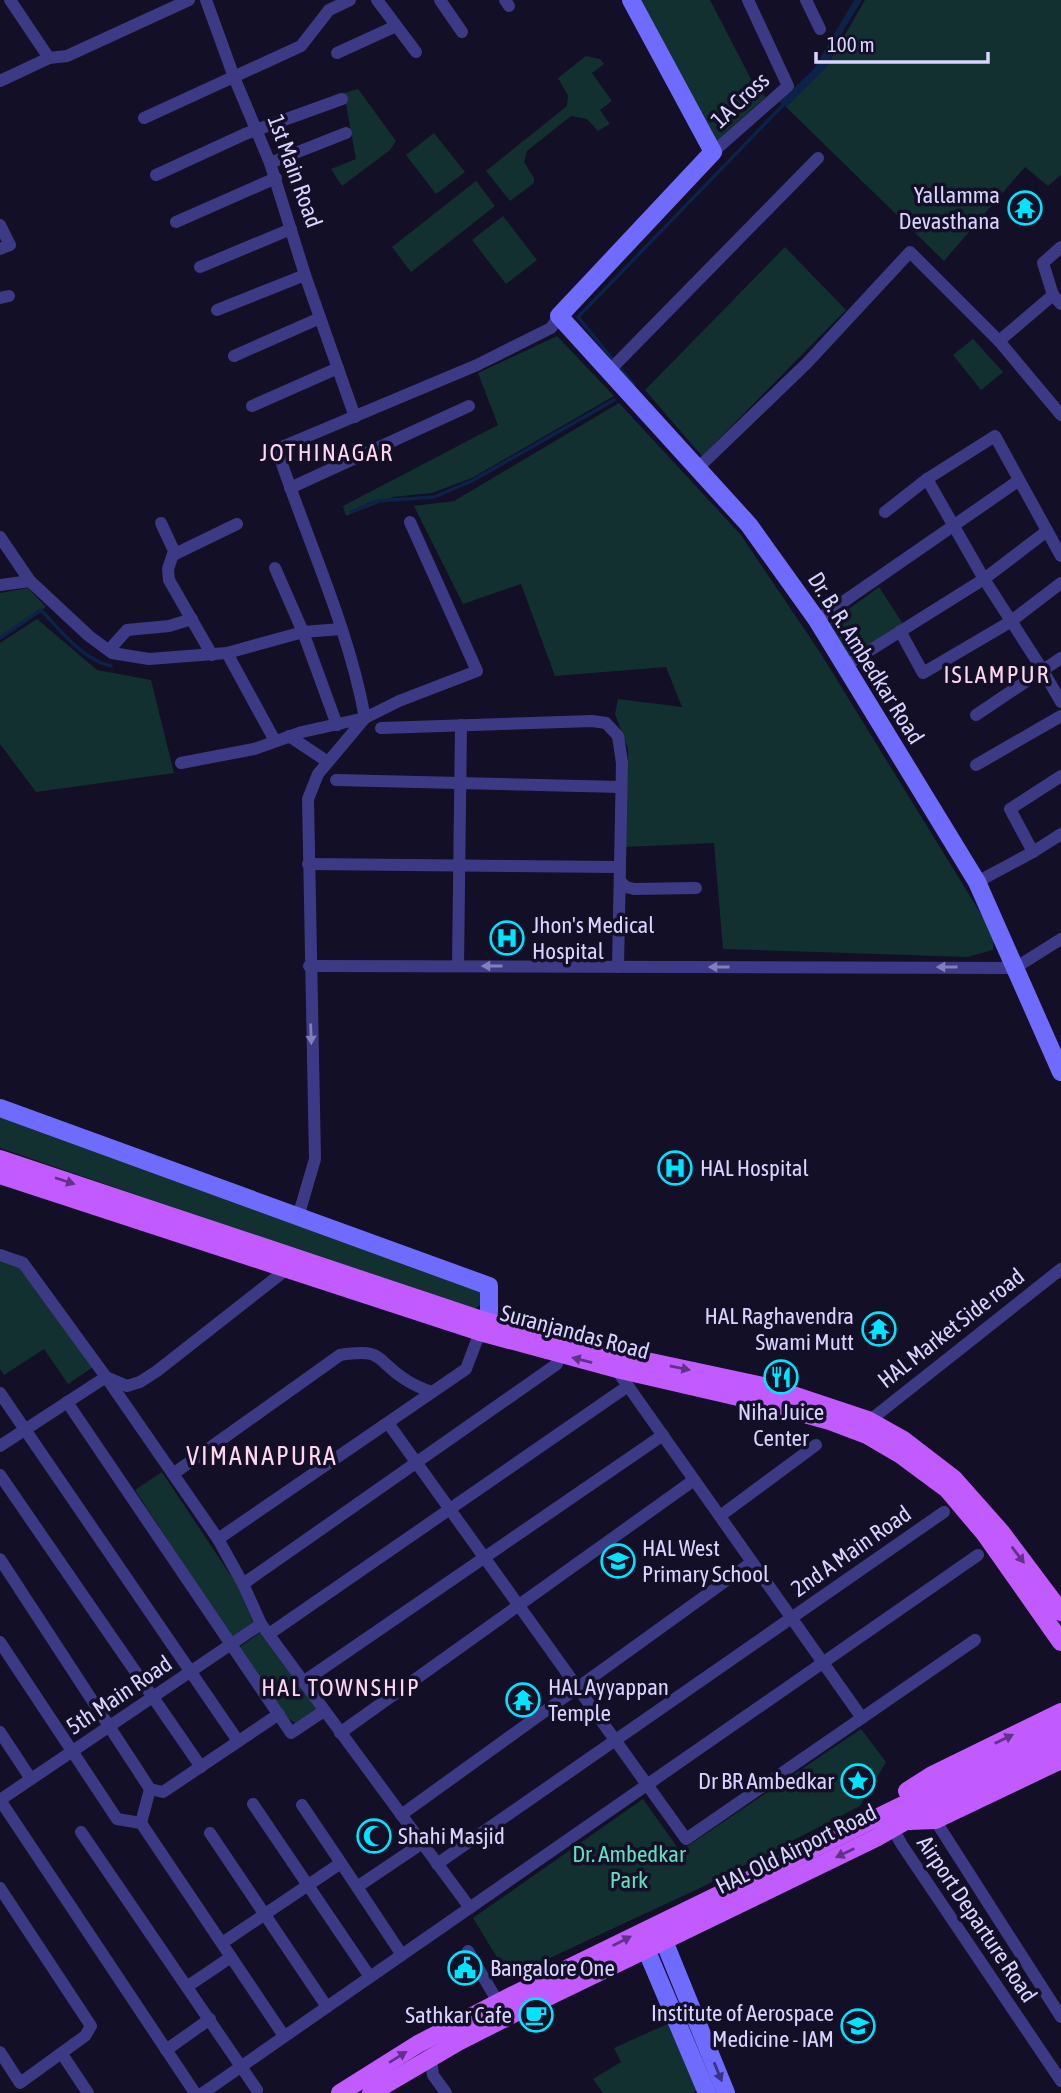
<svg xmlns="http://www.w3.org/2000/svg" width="1061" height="2093" viewBox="0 0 1061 2093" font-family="'Asap Condensed',sans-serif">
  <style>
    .green { fill: #12302f }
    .water { fill: #0c2248 }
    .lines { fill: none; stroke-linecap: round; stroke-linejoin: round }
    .stream { stroke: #0c2248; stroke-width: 3.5 }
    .street { stroke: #3d3a85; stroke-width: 12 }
    .secondary { stroke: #6f6bff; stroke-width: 18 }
    .primary { stroke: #c25bff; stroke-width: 18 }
    .oneway { fill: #837fbc }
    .oneway2 { fill: #623188 }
    .oneway3 { fill: #38347d }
    .labels { text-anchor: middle; stroke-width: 7; stroke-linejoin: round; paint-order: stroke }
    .street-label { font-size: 23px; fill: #d9d4ff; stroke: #130f26 }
    .poi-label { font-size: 23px; fill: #d9d4ff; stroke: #130f26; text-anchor: start }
    .park-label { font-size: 23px; fill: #5fe0c0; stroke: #130f26 }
    .neighbourhood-label { font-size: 24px; letter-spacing: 2px; fill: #ffd6f0; stroke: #130f26 }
    .quarter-label { font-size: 26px; letter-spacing: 2px; fill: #ffd6f0; stroke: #130f26 }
  </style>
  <rect width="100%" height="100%" fill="#130f26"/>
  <g class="green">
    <polygon points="640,0 710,0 753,83 766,97 717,140"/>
    <polygon points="865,0 1061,0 1061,175 1048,186 1025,167 944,261 786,107 827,66"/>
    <polygon points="586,56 600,59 604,64 592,73 612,101 600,110 610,124 598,131 587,119 571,116 527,151 524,162 534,178 534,183 510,201 486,171 567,106 568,96 558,78"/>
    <polygon points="358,89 396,141 390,150 342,186 331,169 356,159 344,93"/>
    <polygon points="434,133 465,172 436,194 406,155"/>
    <polygon points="476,181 495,206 411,272 392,247"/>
    <polygon points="503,216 537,260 506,284 472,240"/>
    <polygon points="785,247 846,310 702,456 645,390"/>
    <polygon points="557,336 614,396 472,478 432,493 393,497 346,516 343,506 498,425 478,373"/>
    <polygon points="973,339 1003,372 981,390 953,355"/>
    <polygon points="619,403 741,535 821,654 994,935 993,950 967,957 723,949 714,843 625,847 628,749 615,714 618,699 682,707 666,667 555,676 521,584 463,604 414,506 454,501"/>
    <polygon points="879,587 903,624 844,659 824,627"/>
    <polygon points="28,588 46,607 0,636 0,593"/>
    <polygon points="37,619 97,670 151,680 174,773 36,792 0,744 0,643"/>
    <polygon points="0,1116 481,1290 485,1302 472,1310 0,1148"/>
    <polygon points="0,1261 19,1267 93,1367 68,1384 44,1349 4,1375 0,1369"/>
    <polygon points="162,1472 237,1585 253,1622 231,1637 135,1490"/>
    <polygon points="260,1633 318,1711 296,1723 281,1715 238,1648"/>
    <polygon points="861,1729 886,1762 860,1806 702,1887 509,1977 473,1918 643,1799 680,1851"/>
    <polygon points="674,2021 700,2088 693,2093 603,2093 593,2079 621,2062 614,2048"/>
  </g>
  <polygon class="water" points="854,0 862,0 843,31 827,67 786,107 779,102 814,69"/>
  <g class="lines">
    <g class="stream">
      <polyline points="629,387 633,384 578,317 786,102"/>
      <polyline points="351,512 376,501 434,497 472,481 614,400"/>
      <path d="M0 638 41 610C61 631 83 660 111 666"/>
    </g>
    <g class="street">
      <polyline points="10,0 49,58"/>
      <polyline points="206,0 234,77 270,163 305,275 355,417"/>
      <polyline points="377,0 416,52"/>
      <polyline points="440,0 462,32"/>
      <polyline points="505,0 509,6"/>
      <polyline points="806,0 820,29"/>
      <polyline points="337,53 396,26"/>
      <polyline points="0,81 49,58 67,56 189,0"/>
      <polyline points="144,118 301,46 329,10 350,0"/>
      <polyline points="713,152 788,86 748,0"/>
      <polyline points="270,163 346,133"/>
      <polyline points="156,175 245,134 342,99"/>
      <polyline points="176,222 276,178"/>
      <polyline points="0,225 10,245 0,249"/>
      <polyline points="200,267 291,229"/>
      <polyline points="1053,295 1043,263 1061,247"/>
      <polyline points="0,298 9,296"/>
      <polyline points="217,310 305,275"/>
      <polyline points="999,341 1053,295 1061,304"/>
      <polyline points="234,356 320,318"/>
      <polyline points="609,371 818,158"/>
      <polyline points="252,406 338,368"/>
      <polyline points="699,467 807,363 910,252 999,341 1061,415"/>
      <polyline points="927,479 984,579 1042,669 1061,702"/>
      <polyline points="290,488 469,406"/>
      <polyline points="885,512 927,479 995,436 1061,556"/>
      <polyline points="161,523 174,551 168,569 169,580 212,655"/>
      <polyline points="0,537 30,581"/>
      <polyline points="173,555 237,524"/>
      <polyline points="275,568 303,632 337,725"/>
      <polyline points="0,585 30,581 89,636 112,653 149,659 227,653 303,632 341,629"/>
      <polyline points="817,620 1018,481"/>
      <polyline points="900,631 923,673 1010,622 1061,583"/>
      <polyline points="109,650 127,630 169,626 192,619"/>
      <polyline points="227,653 275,741"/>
      <polyline points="845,666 984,579 1047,531"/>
      <polyline points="976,715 1061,658"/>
      <path d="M365 718C348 625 306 538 277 449L477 365 551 328 559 316"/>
      <polyline points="381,728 592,721 606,723 618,736 622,763 618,967"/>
      <polyline points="289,736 328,762"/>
      <polyline points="181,763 254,749 302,732 365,718 399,701 477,671 410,522"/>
      <polyline points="976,765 1061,716"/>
      <polyline points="336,780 621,787"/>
      <polyline points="1033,852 1010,809 1061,776"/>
      <polyline points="308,864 619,867"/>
      <polyline points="621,882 626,887 634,889 696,888"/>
      <polyline points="977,882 1033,852 1061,834"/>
      <polyline points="309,966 1015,968 1061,939"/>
      <polyline points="458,966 461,725"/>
      <polyline points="298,1217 315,1159 308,799 318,774 365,718"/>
      <polyline points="0,1255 23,1263 106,1377 218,1539 243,1584 261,1624 470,1908"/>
      <polyline points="618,1366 616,1369 862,1718"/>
      <polyline points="0,1393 238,1741"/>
      <polyline points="67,1402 291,1733 324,1711"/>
      <polyline points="388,1423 686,1839 975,1640"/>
      <polyline points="864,1425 1061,1269"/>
      <polyline points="0,1446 106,1377 127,1386 140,1382 157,1371 287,1269"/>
      <path d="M173 1474 340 1355C386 1348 374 1360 406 1380 414 1385 423 1389 432 1392"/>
      <polyline points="0,1475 201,1767"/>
      <polyline points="720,1516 816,1445"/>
      <polyline points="218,1539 466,1369 480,1332"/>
      <polyline points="0,1559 150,1789 163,1792 279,1714"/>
      <polyline points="243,1584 557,1364"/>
      <polyline points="269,1634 628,1386"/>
      <polyline points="0,1642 117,1819 141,1823 284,2036"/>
      <polyline points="303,1682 663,1435"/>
      <polyline points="0,1732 31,1779"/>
      <polyline points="340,1733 694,1480"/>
      <polyline points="0,1800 195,2093"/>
      <polyline points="0,1800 261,1624"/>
      <polyline points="253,1804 370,1977"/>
      <polyline points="302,1805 341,1863"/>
      <polyline points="401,1815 752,1562"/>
      <polyline points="935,1820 1061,2017"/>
      <polyline points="141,1823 150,1789"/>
      <polyline points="890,1824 902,1845 1061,2081"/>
      <polyline points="81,1832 257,2090"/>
      <polyline points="210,1833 327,2007"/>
      <polyline points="437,1864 944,1512"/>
      <polyline points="357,1887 402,1955"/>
      <polyline points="0,1888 91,2026 85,2036 20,2083 0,2052"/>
      <polyline points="222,1943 341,1863 357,1887 421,1844"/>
      <polyline points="468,1951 498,2002"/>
      <polyline points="188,1986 231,1957"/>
      <polyline points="166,2050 210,2019"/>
      <polyline points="62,2054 88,2093"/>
      <polyline points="427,2060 432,2067 433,2075 446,2093"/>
      <polyline points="203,2093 978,1555"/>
    </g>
    <g class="secondary">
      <polyline points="631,0 713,152 559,316 749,525 817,620 977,882 1061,1072"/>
      <polyline points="0,1108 489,1286 489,1312 480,1332"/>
      <polyline points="664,1941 726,2093"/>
      <polyline points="646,1949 707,2093"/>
    </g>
    <g class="primary">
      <polyline points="0,1159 485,1321 623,1356 772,1388 868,1420 902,1439 954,1479 1001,1532 1061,1612"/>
      <polyline points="0,1175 480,1332 621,1370 760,1402 830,1421 867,1435 901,1455 947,1489 985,1534 1061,1642"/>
      <polyline points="907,1791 932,1775 1061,1712"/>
      <polyline points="909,1821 935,1820 1061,1760"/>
      <polyline points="340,2093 418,2044 513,1995 1061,1728"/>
      <polyline points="371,2093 458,2042 521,2010 876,1838 925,1810 1061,1744"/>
    </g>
  </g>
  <defs><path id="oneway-solid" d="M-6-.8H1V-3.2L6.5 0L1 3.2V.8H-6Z" transform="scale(1.75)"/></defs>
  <g class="oneway">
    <use href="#oneway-solid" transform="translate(492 966) rotate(-180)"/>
    <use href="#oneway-solid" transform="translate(719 967) rotate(-180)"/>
    <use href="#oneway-solid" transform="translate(947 967) rotate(-180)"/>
    <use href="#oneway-solid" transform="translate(311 1034) rotate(88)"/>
  </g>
  <g class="oneway2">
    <use href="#oneway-solid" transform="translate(65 1181) rotate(18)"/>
    <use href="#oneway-solid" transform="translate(582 1360) rotate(-166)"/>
    <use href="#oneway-solid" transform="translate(680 1368) rotate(12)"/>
    <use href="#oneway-solid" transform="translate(1018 1555) rotate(53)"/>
    <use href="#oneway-solid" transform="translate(1004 1739) rotate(-26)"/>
    <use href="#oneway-solid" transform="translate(845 1853) rotate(154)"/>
    <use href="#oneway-solid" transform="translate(622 1941) rotate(-27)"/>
    <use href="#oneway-solid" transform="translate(398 2057) rotate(-32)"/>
  </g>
  <use class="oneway3" href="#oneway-solid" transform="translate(718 2072) rotate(68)"/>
  <defs>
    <symbol id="temple-ring" viewBox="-11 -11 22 22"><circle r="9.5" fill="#130f26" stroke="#00e5ff" stroke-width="1.5"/><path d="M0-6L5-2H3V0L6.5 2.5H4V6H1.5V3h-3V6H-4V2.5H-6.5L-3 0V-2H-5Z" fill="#00e5ff"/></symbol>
    <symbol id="hospital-ring" viewBox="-11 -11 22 22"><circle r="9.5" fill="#130f26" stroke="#00e5ff" stroke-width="1.5"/><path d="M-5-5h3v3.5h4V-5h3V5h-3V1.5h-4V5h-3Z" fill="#00e5ff"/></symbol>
    <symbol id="restaurant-ring" viewBox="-11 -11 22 22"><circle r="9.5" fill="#130f26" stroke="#00e5ff" stroke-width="1.5"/><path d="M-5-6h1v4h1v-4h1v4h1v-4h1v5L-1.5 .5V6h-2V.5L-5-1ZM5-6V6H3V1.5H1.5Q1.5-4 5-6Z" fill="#00e5ff"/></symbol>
    <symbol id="school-ring" viewBox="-11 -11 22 22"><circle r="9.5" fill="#130f26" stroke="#00e5ff" stroke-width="1.5"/><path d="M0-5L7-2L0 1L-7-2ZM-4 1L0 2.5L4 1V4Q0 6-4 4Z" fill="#00e5ff"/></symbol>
    <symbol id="sight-ring" viewBox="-11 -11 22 22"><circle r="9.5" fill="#130f26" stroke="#00e5ff" stroke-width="1.5"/><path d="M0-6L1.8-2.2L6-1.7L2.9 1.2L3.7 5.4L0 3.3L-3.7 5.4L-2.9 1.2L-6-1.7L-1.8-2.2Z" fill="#00e5ff"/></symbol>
    <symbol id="mosque-ring" viewBox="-11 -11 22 22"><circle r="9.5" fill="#130f26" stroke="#00e5ff" stroke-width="1.5"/><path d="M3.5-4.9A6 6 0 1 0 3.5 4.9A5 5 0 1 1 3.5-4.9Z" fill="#00e5ff"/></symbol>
    <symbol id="civic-ring" viewBox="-11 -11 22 22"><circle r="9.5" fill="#130f26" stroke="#00e5ff" stroke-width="1.5"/><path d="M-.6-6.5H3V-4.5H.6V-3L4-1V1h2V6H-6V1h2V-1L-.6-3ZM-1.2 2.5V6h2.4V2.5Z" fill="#00e5ff"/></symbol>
    <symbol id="cafe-ring" viewBox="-11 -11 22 22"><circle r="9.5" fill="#130f26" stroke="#00e5ff" stroke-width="1.5"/><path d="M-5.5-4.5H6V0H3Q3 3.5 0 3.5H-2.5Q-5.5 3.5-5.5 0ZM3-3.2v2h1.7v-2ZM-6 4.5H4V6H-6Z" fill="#00e5ff"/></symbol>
    <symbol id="university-ring" viewBox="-11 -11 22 22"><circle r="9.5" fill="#130f26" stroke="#00e5ff" stroke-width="1.5"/><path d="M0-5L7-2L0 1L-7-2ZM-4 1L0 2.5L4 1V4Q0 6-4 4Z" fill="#00e5ff"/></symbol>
  </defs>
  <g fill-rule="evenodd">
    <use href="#temple-ring" x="1006" y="189" width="38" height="38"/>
    <use href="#hospital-ring" x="488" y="919" width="38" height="38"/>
    <use href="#hospital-ring" x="656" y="1149" width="38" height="38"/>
    <use href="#temple-ring" x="860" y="1310" width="38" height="38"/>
    <use href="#restaurant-ring" x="762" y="1358" width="38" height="38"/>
    <use href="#school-ring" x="599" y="1542" width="38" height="38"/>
    <use href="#temple-ring" x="504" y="1681" width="38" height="38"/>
    <use href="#sight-ring" x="839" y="1762" width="38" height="38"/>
    <use href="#mosque-ring" x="355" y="1817" width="38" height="38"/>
    <use href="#civic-ring" x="446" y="1949" width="38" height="38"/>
    <use href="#cafe-ring" x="517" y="1996" width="38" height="38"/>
    <use href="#university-ring" x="839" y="2007" width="38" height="38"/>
  </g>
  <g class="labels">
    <g class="street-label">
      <text transform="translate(740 100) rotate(-43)" y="8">1A Cross</text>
      <text transform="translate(295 171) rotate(70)" y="8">1st Main Road</text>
      <text transform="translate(866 658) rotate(58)" y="8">Dr. B. R. Ambedkar Road</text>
      <text transform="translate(951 1328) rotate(-38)" y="8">HAL Market Side road</text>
      <text transform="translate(575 1332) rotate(15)" y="8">Suranjandas Road</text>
      <text transform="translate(851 1551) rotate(-35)" y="8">2nd A Main Road</text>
      <text transform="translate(119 1695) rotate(-34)" y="8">5th Main Road</text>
      <text transform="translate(796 1849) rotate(-26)" y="8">HAL Old Airport Road</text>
      <text transform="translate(977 1919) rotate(56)" y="8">Airport Departure Road</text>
    </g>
    <g class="poi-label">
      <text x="1000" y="203" text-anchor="end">Yallamma<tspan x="1000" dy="26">Devasthana</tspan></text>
      <text x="532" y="933">Jhon's Medical<tspan x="532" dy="26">Hospital</tspan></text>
      <text x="700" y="1176">HAL Hospital</text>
      <text x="854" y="1324" text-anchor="end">HAL Raghavendra<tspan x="854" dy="26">Swami Mutt</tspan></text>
      <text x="781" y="1420" text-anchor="middle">Niha Juice<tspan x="781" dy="26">Center</tspan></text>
      <text x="642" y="1556">HAL West<tspan x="642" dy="26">Primary School</tspan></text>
      <text x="548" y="1695">HAL Ayyappan<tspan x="548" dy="26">Temple</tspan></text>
      <text x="834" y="1789" text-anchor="end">Dr BR Ambedkar</text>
      <text x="398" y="1844">Shahi Masjid</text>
      <text x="490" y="1976">Bangalore One</text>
      <text x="834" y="2021" text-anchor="end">Institute of Aerospace<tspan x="834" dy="26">Medicine - IAM</tspan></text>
      <text x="512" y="2023" text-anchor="end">Sathkar Cafe</text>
    </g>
    <g class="park-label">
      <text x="629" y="1862">Dr. Ambedkar<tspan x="629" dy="26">Park</tspan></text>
    </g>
    <g class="neighbourhood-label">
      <text x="327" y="461">JOTHINAGAR</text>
      <text x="997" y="683">ISLAMPUR</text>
      <text x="341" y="1696">HAL TOWNSHIP</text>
    </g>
    <g class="quarter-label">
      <text x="262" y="1465">VIMANAPURA</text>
    </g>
  </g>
  <path d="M816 52v10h172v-10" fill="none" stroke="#d9d4ff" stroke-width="3.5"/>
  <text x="827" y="52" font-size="21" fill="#d9d4ff" stroke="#130f26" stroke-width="5" paint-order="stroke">100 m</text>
</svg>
